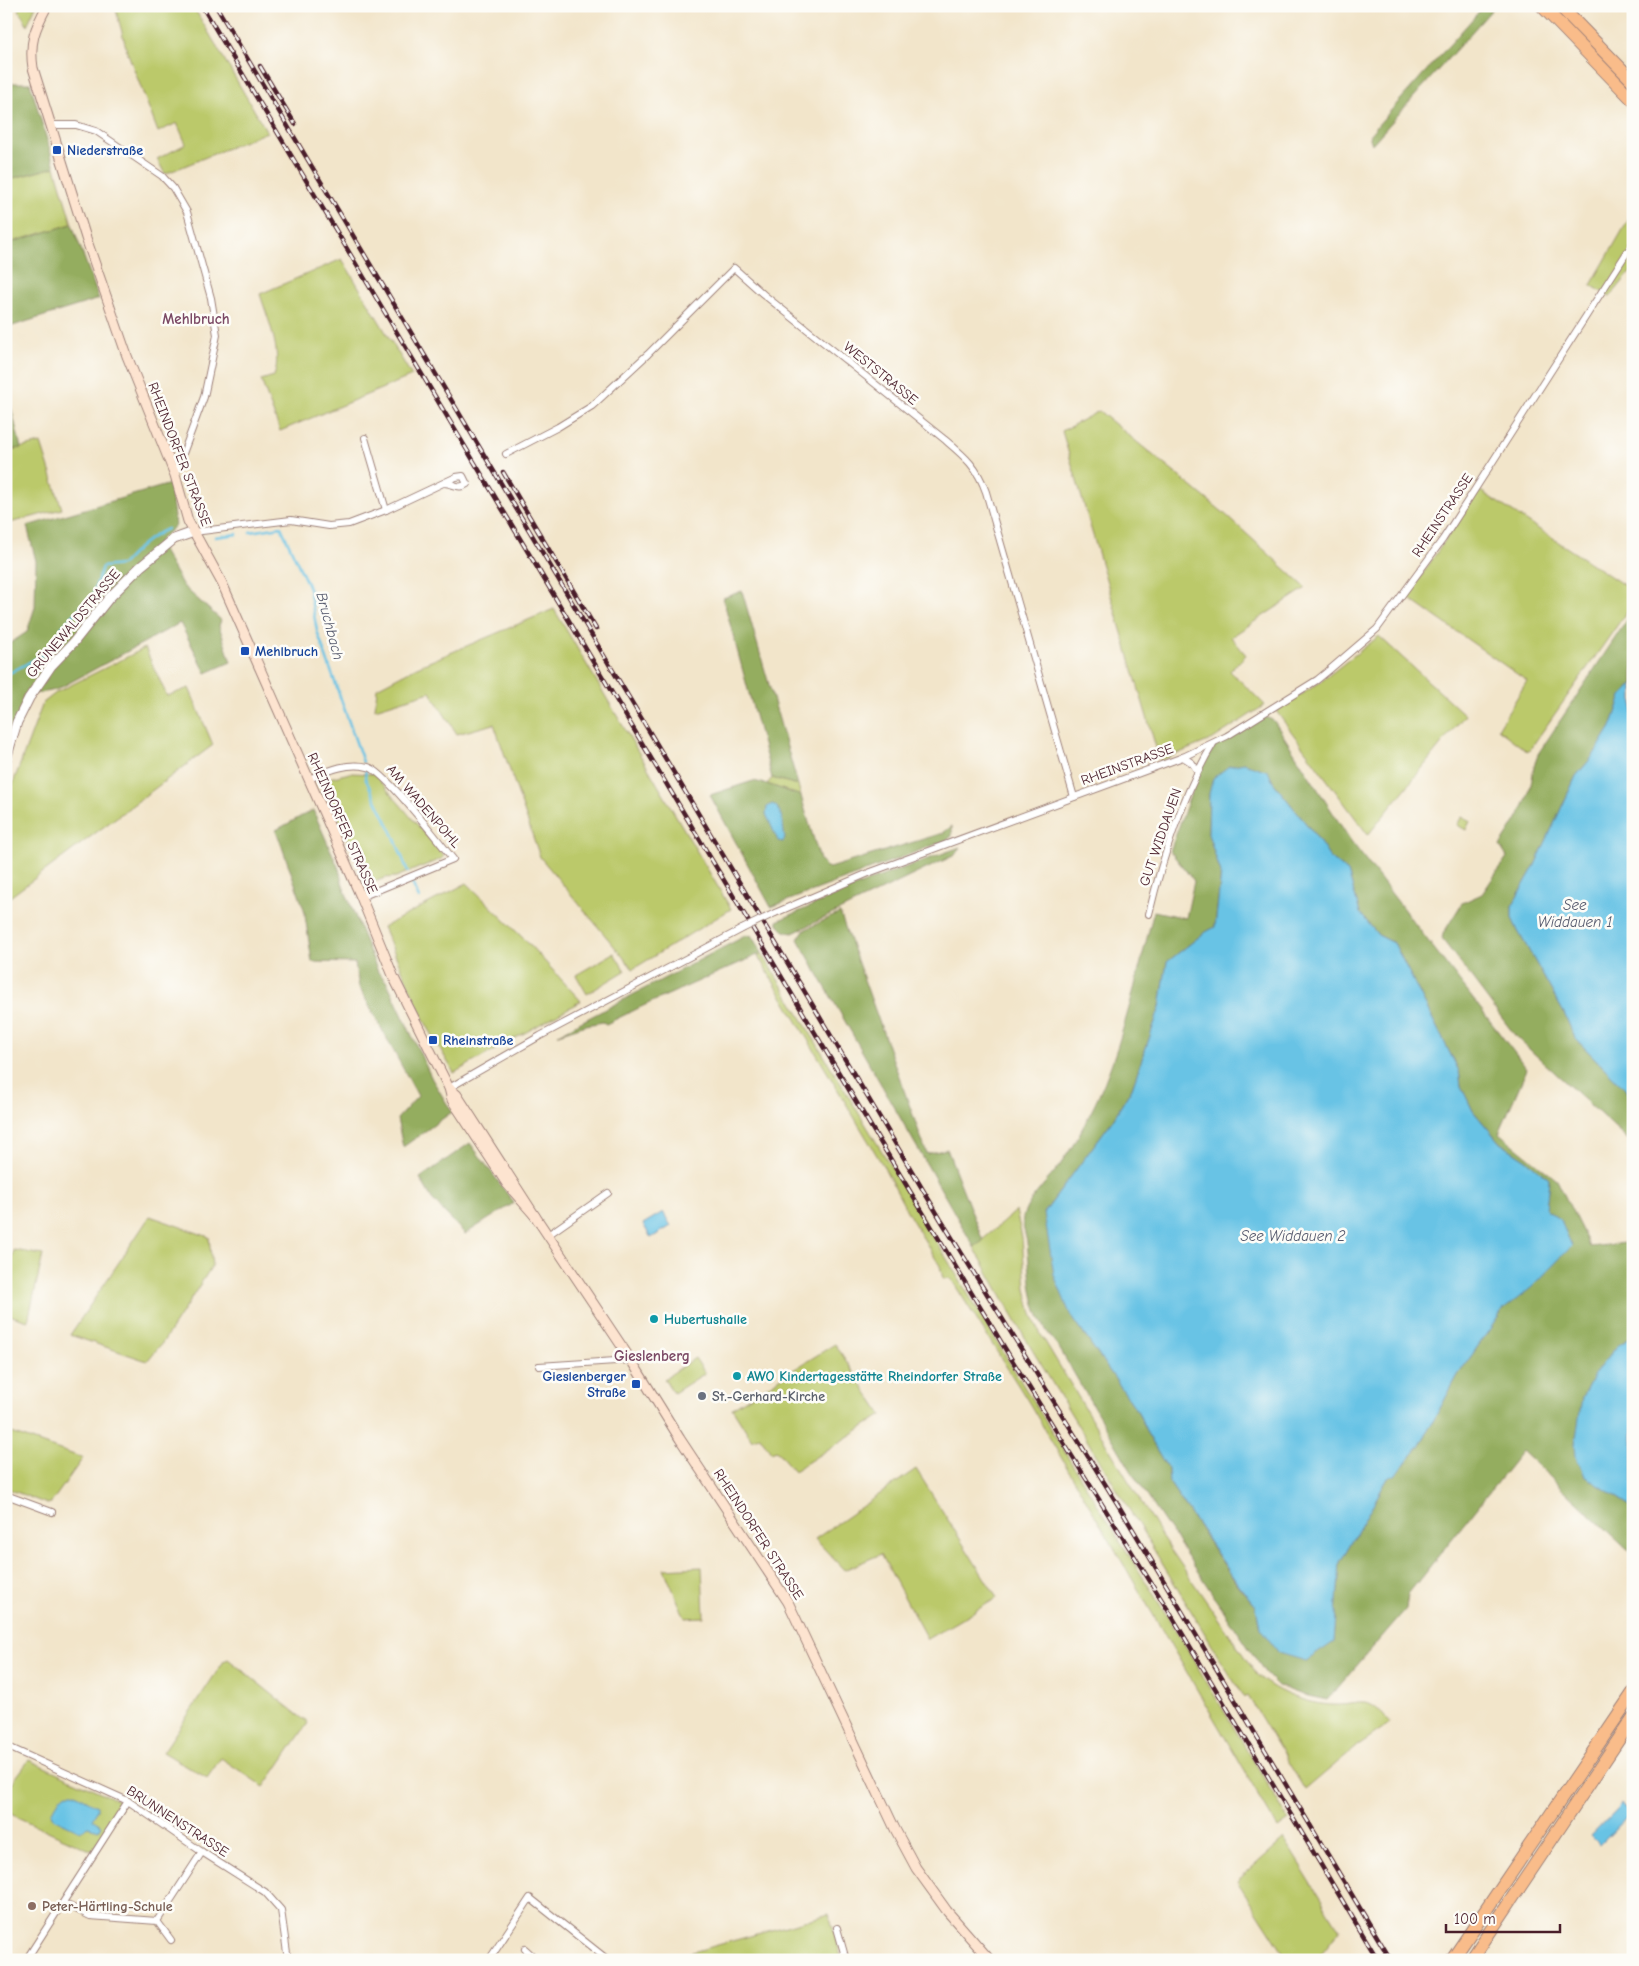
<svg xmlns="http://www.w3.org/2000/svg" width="1639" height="1966" viewBox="0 0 1639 1966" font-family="'Comic Neue',sans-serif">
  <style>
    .green { fill: #bbc96b; stroke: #82744b }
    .forest { fill: #94ad5f; stroke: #6f6645; fill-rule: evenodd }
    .water { fill: #67c3e5; stroke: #587188 }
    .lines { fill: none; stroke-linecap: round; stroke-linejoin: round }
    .stream { stroke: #67c3e5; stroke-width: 2.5 }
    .minor-casing { stroke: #9e827a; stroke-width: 8 }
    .tertiary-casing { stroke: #9e827a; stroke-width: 11 }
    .secondary-casing { stroke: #9e827a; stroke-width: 11 }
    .motorway-casing { stroke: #9e827a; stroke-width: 14 }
    .minor { stroke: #fff; stroke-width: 6 }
    .tertiary { stroke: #fff; stroke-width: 9 }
    .secondary { stroke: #fde4d0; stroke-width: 9 }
    .motorway { stroke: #f9bc8a; stroke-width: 12 }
    .rail-casing { stroke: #4a1f2b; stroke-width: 4.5 }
    .rail { stroke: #fdfcf7; stroke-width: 2.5; stroke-dasharray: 8; stroke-linecap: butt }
    .minor-bridge-casing { stroke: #9e827a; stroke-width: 8; stroke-linecap: butt }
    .minor-bridge { stroke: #fff; stroke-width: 6 }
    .transit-dot { fill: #1a4fb4; stroke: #fdfcf7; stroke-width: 2 }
    .culture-dot { fill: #0f9aa8; stroke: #fdfcf7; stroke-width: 2 }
    .worship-dot { fill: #6b7280; stroke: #fdfcf7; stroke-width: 2 }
    .education-dot { fill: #8d6e63; stroke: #fdfcf7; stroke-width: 2 }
    .labels { text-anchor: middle; stroke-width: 5; stroke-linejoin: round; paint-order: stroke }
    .transit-label { font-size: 14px; font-weight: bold; fill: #164399; stroke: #fdfcf7; text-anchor: start }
    .street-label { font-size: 14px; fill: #4a1f2b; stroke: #fdfcf7 }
    .culture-label { font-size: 14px; font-weight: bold; fill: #0d838f; stroke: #fdfcf7; text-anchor: start }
    .worship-label { font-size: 14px; font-weight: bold; fill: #5b616d; stroke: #fdfcf7; text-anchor: start }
    .education-label { font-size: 14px; font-weight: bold; fill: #785e54; stroke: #fdfcf7; text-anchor: start }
    .neighbourhood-label { font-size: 15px; font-weight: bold; fill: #7b4965; stroke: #fdfcf7 }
    .water-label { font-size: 15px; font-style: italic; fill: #54586c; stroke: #fdfcf7 }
  </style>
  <rect width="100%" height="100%" fill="#fdfcf7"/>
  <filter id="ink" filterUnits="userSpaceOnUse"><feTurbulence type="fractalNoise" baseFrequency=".02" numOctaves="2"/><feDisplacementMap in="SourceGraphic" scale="10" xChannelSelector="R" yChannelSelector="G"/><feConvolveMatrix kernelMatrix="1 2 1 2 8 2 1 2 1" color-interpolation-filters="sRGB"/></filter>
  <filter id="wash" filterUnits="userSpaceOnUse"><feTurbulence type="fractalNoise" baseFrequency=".0096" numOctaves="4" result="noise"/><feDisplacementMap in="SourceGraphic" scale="20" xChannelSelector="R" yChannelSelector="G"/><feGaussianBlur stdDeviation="1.12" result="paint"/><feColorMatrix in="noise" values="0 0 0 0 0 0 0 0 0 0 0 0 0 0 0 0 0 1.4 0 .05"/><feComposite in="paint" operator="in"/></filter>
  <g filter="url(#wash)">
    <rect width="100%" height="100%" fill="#f2e5ca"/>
    <g class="green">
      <polygon points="17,6 36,6 27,25"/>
      <polygon points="115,6 193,6 267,132 165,174 157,159 186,144 177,123 158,132 127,51"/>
      <polygon points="55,167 72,224 6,244 6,180"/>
      <polygon points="1633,212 1633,269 1610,297 1591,285"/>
      <path d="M342 259 412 376 280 431 261 380 274 376C283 352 267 317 260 294Z"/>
      <polygon points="1099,411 1225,514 1306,588 1231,637 1246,655 1230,671 1265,705 1213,739 1160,761 1062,431"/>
      <polygon points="41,443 62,509 6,524 6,451"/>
      <polygon points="1479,490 1633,591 1633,603 1528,752 1498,729 1527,681 1407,597"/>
      <polygon points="554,609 731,909 633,969 540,857 494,724 457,734 430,692 375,709 377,688 417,667"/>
      <polygon points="1379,636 1465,715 1368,835 1276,711 1319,683"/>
      <polygon points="145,648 167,696 189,688 213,745 6,900 6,802 43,703 57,692"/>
      <polygon points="350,773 374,774 444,856 441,859 396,877 385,878 371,883 367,881 321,780"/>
      <polygon points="772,778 798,785 801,796 767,784"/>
      <polygon points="1462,816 1470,821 1466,830 1457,825"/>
      <polygon points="467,883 527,942 581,1001 454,1073 425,1022 383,927"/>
      <polygon points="614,953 625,971 587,994 576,975"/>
      <polygon points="762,953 1031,1398 1169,1619 1289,1820 1278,1828 1028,1401 953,1282 949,1278 943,1279 940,1266 908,1213 885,1169 758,956"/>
      <path d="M1016 1211 1022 1237 1026 1289 1032 1314 1040 1333 1162 1537 1257 1675C1277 1694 1312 1706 1339 1705 1348 1705 1358 1702 1366 1703 1376 1705 1384 1716 1390 1723L1357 1746 1305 1790 1248 1696 1244 1698 1031 1348 974 1247Z"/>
      <polygon points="150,1216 209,1237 212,1266 163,1342 147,1361 70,1335"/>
      <polygon points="14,1250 43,1255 28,1321 6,1314 6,1287"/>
      <polygon points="835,1344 882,1415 794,1471 776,1450 771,1452 760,1436 752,1440 732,1408"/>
      <polygon points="695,1358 705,1373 674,1393 664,1379"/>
      <polygon points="6,1431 83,1458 51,1503 47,1504 6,1488"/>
      <polygon points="916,1469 997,1598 927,1639 881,1554 844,1570 815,1539"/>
      <polygon points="702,1567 704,1617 685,1618 664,1569"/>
      <polygon points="228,1659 308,1723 264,1787 221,1758 207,1778 163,1752 224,1661"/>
      <polygon points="29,1760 120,1801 121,1806 92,1851 6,1812 6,1791"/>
      <polygon points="1284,1839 1340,1930 1316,1960 1288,1960 1237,1881"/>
      <polygon points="829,1914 842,1960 664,1960"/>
    </g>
    <g class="forest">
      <polygon points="1484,6 1495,6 1372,144 1369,135"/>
      <polygon points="6,83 30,83 55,167 6,180"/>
      <polygon points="72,224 99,299 6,328 6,244"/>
      <polygon points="6,386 21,448 6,451"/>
      <polygon points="170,484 175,526 158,542 183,586 221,620 219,626 231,662 206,673 180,623 56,690 28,695 6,746 6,646 27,632 35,607 36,561 27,526"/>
      <polygon points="742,591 798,785 772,778 723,598"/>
      <path d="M1633 611V683L1622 696 1611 727 1593 756 1576 776 1535 865 1512 906V918L1518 931 1564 1013 1575 1038 1625 1089 1633 1103V1144L1517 1038 1442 939 1443 934 1462 903 1482 894 1507 857 1500 846C1510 830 1522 813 1528 795 1533 781 1532 768 1538 754Z"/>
      <path d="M1261 717 1268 718 1274 721 1351 841 1527 1069 1499 1133 1557 1180 1590 1247 1633 1242V1336L1617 1346 1594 1375 1582 1398 1585 1476 1633 1508V1554L1522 1451 1408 1594 1406 1609 1327 1700 1303 1695 1278 1686 1266 1674 1136 1479 1058 1346C1029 1313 1032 1284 1027 1243 1026 1234 1020 1223 1024 1214 1030 1197 1049 1180 1060 1165 1073 1147 1084 1126 1094 1106 1122 1049 1137 974 1154 911L1186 918 1194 881 1170 851 1199 771 1215 746ZM1267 771 1273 782 1315 835 1330 858 1348 872 1360 913 1378 935 1394 943 1459 1071 1461 1086 1473 1111 1500 1143 1526 1160 1549 1179 1546 1210 1560 1219 1516 1299 1503 1310 1458 1375 1419 1447 1395 1475 1388 1478 1340 1562 1334 1642 1260 1628 1256 1606 1238 1586 1169 1482 1168 1469 1147 1433 1138 1412 1070 1314 1044 1213 1112 1121 1132 1088 1160 1007 1167 962 1204 933 1215 927 1221 873 1208 834 1209 794Z"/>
      <polygon points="753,781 767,784 801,796 820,860 825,866 829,868 943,833 952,826 952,836 947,840 771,907 710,795"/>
      <polygon points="313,810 339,869 343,886 378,972 387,982 432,1079 452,1112 403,1147 397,1119 418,1096 359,987 355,963 312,962 304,909 276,830"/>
      <path d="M960 847 955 855 793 933C784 932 780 929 777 921L874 879Z"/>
      <polygon points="840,913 927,1154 947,1149 983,1241 974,1247 798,939 804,930"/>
      <polygon points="747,935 748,937 751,935 762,953 643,1006 606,1024 603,1022 586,1025 558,1034"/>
      <polygon points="470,1143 514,1203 465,1234 432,1199 420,1178"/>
    </g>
    <g class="water">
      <polygon points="1633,683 1633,1103 1625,1089 1575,1038 1564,1013 1518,931 1512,918 1512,906 1535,865 1576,776 1593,756 1611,727 1622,696"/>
      <polygon points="1244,763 1268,771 1273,782 1315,835 1330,858 1348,872 1360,913 1378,935 1394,943 1459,1071 1461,1086 1473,1111 1500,1143 1526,1160 1549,1179 1546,1210 1560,1219 1572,1246 1531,1288 1503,1310 1458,1375 1419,1447 1395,1475 1388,1478 1340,1562 1334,1642 1306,1661 1279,1653 1260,1628 1256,1606 1239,1586 1169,1482 1168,1469 1147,1433 1138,1412 1070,1314 1054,1275 1044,1213 1112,1121 1132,1088 1160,1007 1167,962 1204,933 1215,927 1221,873 1208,834 1209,794 1213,778 1229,766"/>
      <path d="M772 804C783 807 783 828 785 839L783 842 778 841 766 814 767 807Z"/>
      <polygon points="663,1212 671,1226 651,1238 643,1224"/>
      <polygon points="1633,1336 1633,1508 1585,1476 1576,1457 1575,1444 1582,1398 1594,1374 1617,1346"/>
      <polygon points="67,1793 74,1793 97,1806 97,1810 92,1819 101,1825 99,1830 88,1827 80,1831 53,1818 51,1813 61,1797"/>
      <polygon points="1622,1804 1631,1813 1600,1845 1591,1836"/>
    </g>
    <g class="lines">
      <g class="stream">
        <polyline points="250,532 281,527 309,588 317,631 363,762"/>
        <polyline points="215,537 237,534"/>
        <path d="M6 675 55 648 62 627 93 595 102 567 122 565C135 550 149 537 167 529"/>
        <polyline points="366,770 365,778 393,834 408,872"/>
        <polyline points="411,881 419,898"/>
      </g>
    </g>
  </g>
  <g filter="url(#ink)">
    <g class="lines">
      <defs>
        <g id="minor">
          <polyline points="50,125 76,125 96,131 162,176 173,188 187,212 211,298 217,335 204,397 175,475"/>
          <polyline points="365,438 386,510"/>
          <path d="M506 454 558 427 592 406 648 354 734 268 763 294 944 439C964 456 977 466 986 492L1074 797"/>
          <path d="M194 532 291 520 329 526 349 524 386 510 456 477 463 476 467 484C459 490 453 483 444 483"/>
          <polyline points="1183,757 1192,763 1197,770"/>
          <path d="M309 779C328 771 346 762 368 767 384 770 440 843 453 859L361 897"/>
          <polyline points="775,913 871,872 1183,757 1227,736 1317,680 1328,671 1377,629 1443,539 1633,243"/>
          <path d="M1149 914C1163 855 1182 796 1213 744"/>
          <polyline points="449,1088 540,1036 742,929"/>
          <polyline points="548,1235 608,1193"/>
          <polyline points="539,1366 631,1360"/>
          <polyline points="6,1495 52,1512"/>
          <polyline points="6,1746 128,1801 202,1852 265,1892 281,1910 288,1960"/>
          <polyline points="63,1903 90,1916 157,1921 171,1940"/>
          <polyline points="157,1921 202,1852"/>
          <polyline points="837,1928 846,1960"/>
          <polyline points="525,1949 537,1960"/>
          <polyline points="26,1960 128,1801"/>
          <polyline points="489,1960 530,1898 608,1960"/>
        </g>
        <polyline id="tertiary" points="6,759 17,722 29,698 51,666 73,643 109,598 140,567 174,539 194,532"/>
        <g id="secondary">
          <path d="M47 6C35 28 29 42 33 68L86 238 127 356 175 475 188 521 222 583 361 897 394 978 449 1088 452 1100 507 1184 535 1216"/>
          <polyline points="449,1088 457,1095 535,1216 631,1360 680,1439 788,1602 895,1829 916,1868 947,1911 990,1960"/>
        </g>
        <g id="motorway">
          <polyline points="1542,6 1633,100"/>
          <polyline points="1560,6 1633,81"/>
          <polyline points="1452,1960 1633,1693"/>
          <polyline points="1471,1960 1633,1718"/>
        </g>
      </defs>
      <use href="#minor" class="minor-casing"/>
      <use href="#tertiary" class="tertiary-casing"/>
      <use href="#secondary" class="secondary-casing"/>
      <use href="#motorway" class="motorway-casing"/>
      <use href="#minor" class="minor"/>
      <use href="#tertiary" class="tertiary"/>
      <use href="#secondary" class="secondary"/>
      <use href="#motorway" class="motorway"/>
      <defs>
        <g id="rail">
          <polyline points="202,6 879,1140 1012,1360 1173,1618 1378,1960"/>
          <polyline points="216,6 941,1220 1120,1508 1391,1960"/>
          <polyline points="260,66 295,124"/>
          <polyline points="503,472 596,629"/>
        </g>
      </defs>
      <use href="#rail" class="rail-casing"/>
      <use href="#rail" class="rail"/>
      <defs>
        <polyline id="minor-bridge" points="742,929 775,913"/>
      </defs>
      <use href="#minor-bridge" class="minor-bridge-casing"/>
      <use href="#minor-bridge" class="minor-bridge"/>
    </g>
  </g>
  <g class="transit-dot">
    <rect x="52" y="145" width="10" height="10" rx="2.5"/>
    <rect x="240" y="646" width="10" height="10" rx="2.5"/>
    <rect x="428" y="1035" width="10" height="10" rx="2.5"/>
    <rect x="631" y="1379" width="10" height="10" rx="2.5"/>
  </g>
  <g class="culture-dot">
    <circle cx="654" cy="1319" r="5"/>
    <circle cx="737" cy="1376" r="5"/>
  </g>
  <circle class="worship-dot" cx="702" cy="1396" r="5"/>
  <circle class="education-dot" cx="32" cy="1906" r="5"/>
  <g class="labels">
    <g class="transit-label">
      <text x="67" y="155">Niederstraße</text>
      <text x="255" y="656">Mehlbruch</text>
      <text x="443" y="1045">Rheinstraße</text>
      <text x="626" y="1381" text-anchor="end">Gieslenberger<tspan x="626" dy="16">Straße</tspan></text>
    </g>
    <g class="street-label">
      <text transform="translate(881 373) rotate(39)" y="5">WESTSTRASSE</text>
      <text transform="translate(180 454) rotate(69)" y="5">RHEINDORFER STRASSE</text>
      <text transform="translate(1442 515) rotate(-56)" y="5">RHEINSTRASSE</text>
      <text transform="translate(73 623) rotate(-50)" y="5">GRÜNEWALDSTRASSE</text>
      <text transform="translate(1127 764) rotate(-20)" y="5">RHEINSTRASSE</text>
      <text transform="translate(424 806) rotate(49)" y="5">AM WADENPOHL</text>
      <text transform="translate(343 823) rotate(66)" y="5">RHEINDORFER STRASSE</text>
      <text transform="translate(1160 837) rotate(-71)" y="5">GUT WIDDAUEN</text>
      <text transform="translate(759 1534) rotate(57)" y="5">RHEINDORFER STRASSE</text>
      <text transform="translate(178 1821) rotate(33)" y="5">BRUNNENSTRASSE</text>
    </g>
    <g class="culture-label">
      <text x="664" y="1324">Hubertushalle</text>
      <text x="747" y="1381">AWO Kindertagesstätte Rheindorfer Straße</text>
    </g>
    <g class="worship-label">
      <text x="712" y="1401">St.-Gerhard-Kirche</text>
    </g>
    <g class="education-label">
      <text x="42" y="1911">Peter-Härtling-Schule</text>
    </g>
    <g class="neighbourhood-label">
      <text x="196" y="324">Mehlbruch</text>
      <text x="652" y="1361">Gieslenberg</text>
    </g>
    <g class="water-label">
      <text transform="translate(330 626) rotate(75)" y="5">Bruchbach</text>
      <text x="1575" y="910">See<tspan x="1575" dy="17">Widdauen 1</tspan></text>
      <text x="1293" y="1241">See Widdauen 2</text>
    </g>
  </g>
  <rect width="1639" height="1966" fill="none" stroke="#fdfcf7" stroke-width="25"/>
  <path d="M1446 1924v8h114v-8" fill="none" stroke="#4a1f2b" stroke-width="2.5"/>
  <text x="1454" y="1924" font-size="15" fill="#4a1f2b" stroke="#fdfcf7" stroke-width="4" paint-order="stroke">100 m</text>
</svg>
